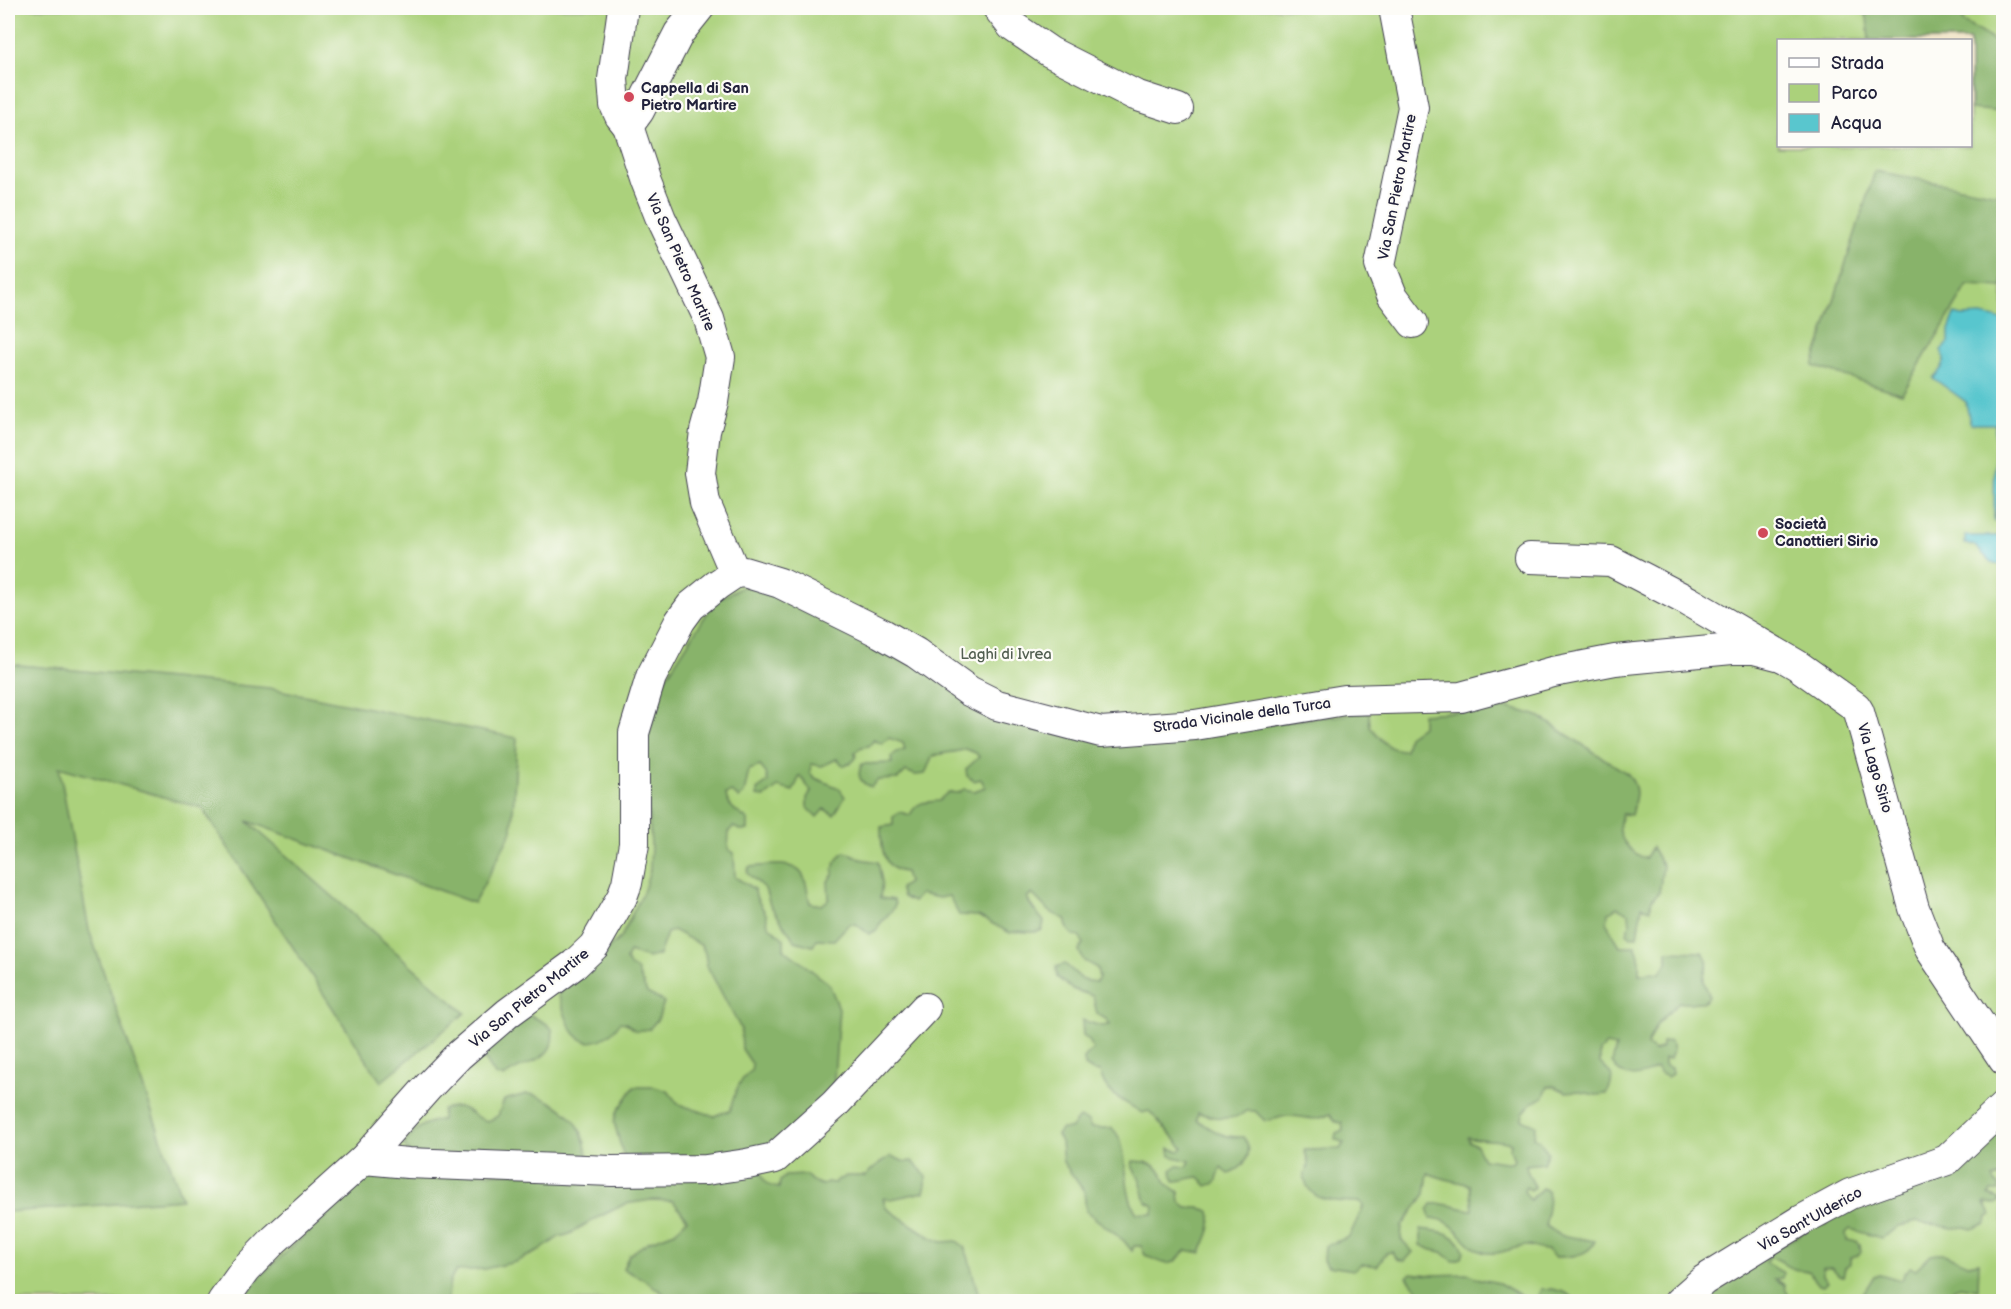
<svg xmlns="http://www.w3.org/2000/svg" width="2011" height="1309" viewBox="0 0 2011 1309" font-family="'Balsamiq Sans',sans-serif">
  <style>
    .green { fill: #abd17b; stroke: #667a5b; stroke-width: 1.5; fill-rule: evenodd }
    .forest { fill: #88b36b; stroke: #556a53; stroke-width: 1.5; fill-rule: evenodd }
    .water { fill: #59c6ce; stroke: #3e7484; stroke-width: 1.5 }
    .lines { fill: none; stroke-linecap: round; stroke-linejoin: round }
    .minor-casing { stroke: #413f50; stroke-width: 32 }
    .minor { stroke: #fff; stroke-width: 30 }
    .poi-dot { fill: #d1495b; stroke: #fdfcf7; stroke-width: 2 }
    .labels { text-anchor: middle; stroke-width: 4.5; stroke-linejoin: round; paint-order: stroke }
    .poi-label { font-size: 15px; font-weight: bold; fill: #22223b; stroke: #fdfcf7; text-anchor: start }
    .street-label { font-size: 15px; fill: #22223b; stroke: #fdfcf7 }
    .park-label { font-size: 15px; fill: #525f51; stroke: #fdfcf7 }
  </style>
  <rect width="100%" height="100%" fill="#fdfcf7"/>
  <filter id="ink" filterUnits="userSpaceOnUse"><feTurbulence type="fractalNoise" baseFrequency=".0167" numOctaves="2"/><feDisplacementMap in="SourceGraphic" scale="12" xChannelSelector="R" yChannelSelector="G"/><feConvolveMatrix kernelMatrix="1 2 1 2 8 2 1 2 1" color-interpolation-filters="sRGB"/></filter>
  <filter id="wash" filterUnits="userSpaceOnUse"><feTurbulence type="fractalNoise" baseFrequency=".008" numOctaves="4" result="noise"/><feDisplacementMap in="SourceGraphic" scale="24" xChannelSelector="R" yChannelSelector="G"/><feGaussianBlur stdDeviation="1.35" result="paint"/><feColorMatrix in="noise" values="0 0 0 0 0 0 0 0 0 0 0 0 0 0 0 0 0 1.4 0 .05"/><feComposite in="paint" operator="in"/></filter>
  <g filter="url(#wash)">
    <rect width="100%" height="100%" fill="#f1e4c7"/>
    <path class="green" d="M8 8H2003V1301H8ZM1778 40H1970V146H1778Z"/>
    <g class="forest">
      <polygon points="1861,8 1959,8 1963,22 2003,46 2003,112 1971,109 1970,40 1869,40 1867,17"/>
      <polygon points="1875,171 2003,195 2003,287 1968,285 1902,394 1813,366"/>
      <path d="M765 586 1099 742 1369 712 1370 727C1383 739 1384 750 1405 750L1408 736 1422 726V714L1493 709 1509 708 1525 712 1540 717 1628 774C1640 790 1636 797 1631 815L1622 814C1614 835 1626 849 1645 859L1652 847 1663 866 1659 893 1652 899 1650 910 1642 906 1637 936 1631 937 1627 933 1630 925 1629 913 1617 907 1608 913 1607 924 1620 946H1635L1639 955V974L1651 972 1660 973 1667 963V951L1702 952C1715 967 1701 969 1704 982 1705 988 1709 990 1709 997L1704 1002C1695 1001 1688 1005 1679 1002L1656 1025 1647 1045 1654 1051 1662 1047V1042L1671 1041 1673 1051 1670 1059H1664V1065L1671 1068 1672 1074 1667 1077 1660 1073 1656 1068C1641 1078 1622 1080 1612 1063L1616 1047 1606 1045 1600 1051V1063L1612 1075 1611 1084 1607 1094 1596 1095 1576 1091 1566 1092 1554 1086H1548L1544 1097 1533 1102 1523 1113 1522 1119 1536 1125 1534 1137 1539 1140 1548 1152 1543 1163 1526 1165C1526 1173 1533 1179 1534 1188L1531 1190 1526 1187 1524 1191 1530 1200 1542 1188 1548 1191C1551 1205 1545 1213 1546 1226L1560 1235 1595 1241C1589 1257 1568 1257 1554 1257L1548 1250C1538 1251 1534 1245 1526 1246 1512 1247 1495 1258 1480 1251 1460 1241 1457 1219 1430 1218L1428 1211 1432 1204C1449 1202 1457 1209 1473 1210L1470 1185C1455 1181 1441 1179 1428 1173L1425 1194 1402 1226 1401 1239 1413 1252 1405 1261 1397 1259 1392 1252 1386 1253 1377 1266 1361 1264 1354 1270 1328 1266 1324 1260 1325 1246 1349 1237 1363 1207 1361 1202C1337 1201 1307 1205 1304 1174 1310 1165 1308 1159 1304 1150L1340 1149 1344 1143 1335 1139 1336 1133 1343 1130 1342 1123 1336 1122 1330 1114C1312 1124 1306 1115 1288 1116 1280 1117 1273 1120 1265 1121L1255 1111H1246C1233 1123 1213 1117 1198 1113L1197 1120C1215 1131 1222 1138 1243 1137 1256 1152 1244 1168 1229 1174L1221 1168 1216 1183 1207 1186 1199 1177C1190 1177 1185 1181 1174 1181L1171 1170 1177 1166 1187 1167 1190 1161 1170 1156 1169 1148 1179 1151 1183 1148 1149 1111 1142 1113C1124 1100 1106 1096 1100 1072L1093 1071 1085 1066 1084 1059 1093 1049 1089 1040 1083 1036 1082 1020 1101 1026 1110 1025 1106 1019 1097 1014 1093 996 1072 989 1057 977 1056 967 1065 964 1083 980 1096 982 1099 978 1097 968 1084 961 1079 951 1083 943 1080 937C1070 936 1067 929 1065 919 1045 911 1046 907 1032 894L1027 897C1030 908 1038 913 1044 922L1042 930C1032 935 1021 929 1010 933L978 916 959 915 949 896 939 898 920 894 913 902 903 897 900 888 908 883 905 872C882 870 881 846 881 827L893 825V817L900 812 910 815C917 801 925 802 939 801 944 794 949 791 958 793L964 789 974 791 985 787 981 779 974 781 967 776 966 769 979 757 976 753 965 749C954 754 944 751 932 757L925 774 915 775 906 771 898 779 878 780 871 787C860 783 856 775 862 764L892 763 891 757 897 752 905 750 903 743 889 738 882 744 874 740 869 746 862 747 855 752 856 758 851 763 844 766 837 759 822 766 811 764 810 773 815 778 839 788 845 797 834 815 824 809 817 817 807 807V798L811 791 800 776 793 791 778 787 765 797 757 796V790L768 782 766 773 760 766 749 770 744 794 739 798 732 792 726 794C727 807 738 812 748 820V830H740L733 827 729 831 728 849 734 853 735 877 754 889 757 899 766 914 768 925 784 939V949L829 984 839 1008 833 1094 793 1134 758 1151 637 1164 623 1154 614 1122 617 1112 634 1087H654L668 1091 678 1104 714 1116 724 1112 730 1111C734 1095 737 1082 751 1071L752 1064 742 1049 741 1029 707 966 705 953 701 945 673 930 667 933 659 955 648 958 629 952 626 960 631 967 637 970 647 993 664 1002 658 1019 649 1029 636 1031 626 1023 620 1022C612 1036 590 1051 575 1034 566 1024 563 1006 558 994L621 937 644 890 650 870 651 844 644 753 659 688 715 601 742 587ZM1468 1137C1483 1141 1496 1139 1511 1143L1510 1149 1514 1160 1512 1163 1483 1159 1476 1145 1469 1141Z"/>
      <polygon points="8,664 269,688 517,738 512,831 474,903 247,821 465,1013 381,1082 202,808 59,767 89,930 182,1199 8,1212"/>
      <path d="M844 852 852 854 860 859 878 862 882 882 880 898 894 900 895 905C891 915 880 919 877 930L869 934 856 924H849L834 940 817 939 813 946 795 941 770 905 765 889 747 873 749 867C764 866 792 860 802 874 807 881 808 895 810 903L822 905 829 899 828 881 833 875C833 863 836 860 844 852Z"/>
      <path d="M530 1015 547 1024 552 1029C558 1063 522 1061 504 1077L495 1075 486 1061 478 1056 481 1049Z"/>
      <path d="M526 1094C536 1094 540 1097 549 1101 577 1116 585 1131 588 1163L410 1154 404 1145C414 1130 424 1121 442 1120V1110C465 1100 469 1117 488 1121L498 1116 504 1100Z"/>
      <path d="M1079 1118 1088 1121 1091 1128H1112C1132 1146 1120 1190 1137 1213L1153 1214 1154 1206 1146 1202 1140 1180 1132 1166 1133 1161 1146 1162 1155 1166 1162 1173 1166 1183 1179 1192 1180 1202 1187 1208H1200L1210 1211C1214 1230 1207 1236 1201 1253L1186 1250C1182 1253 1179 1259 1175 1261 1166 1268 1154 1258 1145 1255L1141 1246H1134L1132 1251 1124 1241 1086 1211 1084 1191 1063 1162 1061 1142 1057 1135 1062 1129H1070Z"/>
      <path d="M2003 1128V1175L1993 1179 1995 1183 2000 1186 1999 1191H1991L1989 1195 2002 1200 1996 1204 1985 1203 1991 1215 1987 1217 1986 1224 1972 1229 1965 1227 1953 1228 1917 1222 1899 1226 1889 1234 1881 1238 1850 1229 1846 1233 1847 1241H1857L1860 1244 1861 1252 1858 1256 1850 1258V1264L1845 1268 1843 1277 1840 1276 1831 1267 1823 1268V1275L1828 1282 1824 1286C1816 1286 1813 1278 1810 1272 1804 1269 1800 1271 1794 1269 1784 1266 1782 1258 1769 1258L1765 1263 1784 1273 1782 1278 1775 1279 1785 1285C1786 1297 1792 1296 1800 1301L1692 1302 1816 1224 1825 1225 1841 1207 1952 1169Z"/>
      <path d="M891 1156 905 1162 912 1161C924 1173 930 1175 924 1192L891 1199 883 1198 886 1208 932 1238 942 1242 957 1241 964 1247 968 1256 978 1293 988 1301H674L643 1279 623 1269 629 1255 648 1242 675 1232 687 1219 673 1201 651 1200 625 1204 589 1222 570 1234 559 1237 539 1251 515 1262 484 1269 456 1271 450 1280 447 1301 240 1302 258 1278 371 1174 761 1171C763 1183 767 1186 779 1188L780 1181 785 1176 806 1175 812 1181 822 1185 827 1182 834 1183 846 1176H866C873 1165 882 1163 891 1156Z"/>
      <path d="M1421 1229C1440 1232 1455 1231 1464 1250L1462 1258 1453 1261 1442 1252 1432 1250 1421 1245Z"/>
      <polygon points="1937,1254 1945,1254 1968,1264 1979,1262 1978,1289 1960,1286 1954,1288 1949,1302 1870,1301 1862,1295 1874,1276 1880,1274 1900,1280 1903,1278 1904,1273 1910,1267 1916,1269 1930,1255"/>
      <polygon points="1411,1273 1431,1275 1470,1274 1476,1278 1499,1283 1531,1301 1427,1301 1407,1277"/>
      <path d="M1541 1289C1554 1288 1568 1292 1577 1301H1545L1538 1296Z"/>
      <path d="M1823 1292C1835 1293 1845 1299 1856 1301H1813Z"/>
    </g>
    <g class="water">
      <path d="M1955 314 1962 316 1982 315 2003 320 2004 483 2001 485 1994 523 1995 424H1970L1966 402 1933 378C1942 369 1948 362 1941 350L1949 342V330Z"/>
      <polygon points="2003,529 2003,565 1991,562 1974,545 1965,544 1965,536 2002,536"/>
    </g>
  </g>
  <g filter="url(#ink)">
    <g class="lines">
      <defs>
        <g id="minor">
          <polyline points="623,8 613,79 615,105 620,116 628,126 646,181 661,219 709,319 720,357 713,402 705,431 700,473 705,503 735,573"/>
          <polyline points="998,8 1012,26 1050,52 1135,95 1178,109"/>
          <polyline points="1394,8 1413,107 1380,265 1392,295 1413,323"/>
          <polyline points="628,126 639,111 679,33 699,8"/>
          <polyline points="1530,558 1611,561 1688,601 1797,665 1856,707 1859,712 1914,908 1930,949 2004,1060"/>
          <polyline points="364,1159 408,1163 612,1171 706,1170 747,1164 775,1158 834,1105 925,1008"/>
          <polyline points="222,1302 245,1270 274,1240 364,1159 428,1087 458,1056 508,1013 575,964 594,946 622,897 627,883 634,844 634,733 651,677 680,621 691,606 717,585 735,573 744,572 780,583 881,633 916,653 969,691 997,705 1101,732 1195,725 1345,700 1461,697 1553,672 1615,660 1732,649 1754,649 1781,656"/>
          <polyline points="1679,1302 1704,1280 1802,1220 1850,1194 1947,1160 2004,1106"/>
        </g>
      </defs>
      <use href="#minor" class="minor-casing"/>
      <use href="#minor" class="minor"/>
    </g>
  </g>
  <g class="poi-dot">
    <circle cx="629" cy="97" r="6"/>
    <circle cx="1763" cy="533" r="6"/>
  </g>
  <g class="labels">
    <g class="poi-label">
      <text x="641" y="93">Cappella di San<tspan x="641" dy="17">Pietro Martire</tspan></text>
      <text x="1775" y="529">Società<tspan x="1775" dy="17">Canottieri Sirio</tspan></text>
    </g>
    <g class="street-label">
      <text transform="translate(1397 187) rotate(-79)" y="5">Via San Pietro Martire</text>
      <text transform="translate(681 262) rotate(66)" y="5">Via San Pietro Martire</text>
      <text transform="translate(1242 715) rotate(-8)" y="5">Strada Vicinale della Turca</text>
      <text transform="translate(1875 768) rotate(74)" y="5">Via Lago Sirio</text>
      <text transform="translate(529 998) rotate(-39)" y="5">Via San Pietro Martire</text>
      <text transform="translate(1810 1219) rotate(-29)" y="5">Via Sant'Ulderico</text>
    </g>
    <g class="park-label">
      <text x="1006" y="659">Laghi di Ivrea</text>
    </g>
  </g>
  <rect width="2011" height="1309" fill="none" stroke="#fdfcf7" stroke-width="30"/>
  <rect x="1777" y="39" width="195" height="108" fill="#fdfcf7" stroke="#a5a5ac" stroke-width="1.5"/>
  <rect x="1789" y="58" width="30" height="9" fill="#ffffff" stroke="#a5a5ac" stroke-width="1.5"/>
  <text x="1831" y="69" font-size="18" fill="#22223b">Strada</text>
  <rect x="1789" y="84" width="30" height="18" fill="#abd17b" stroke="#a5a5ac" stroke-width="1.5"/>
  <text x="1831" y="99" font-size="18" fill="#22223b">Parco</text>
  <rect x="1789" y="114" width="30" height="18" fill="#59c6ce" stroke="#a5a5ac" stroke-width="1.5"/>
  <text x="1831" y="129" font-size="18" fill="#22223b">Acqua</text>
</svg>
